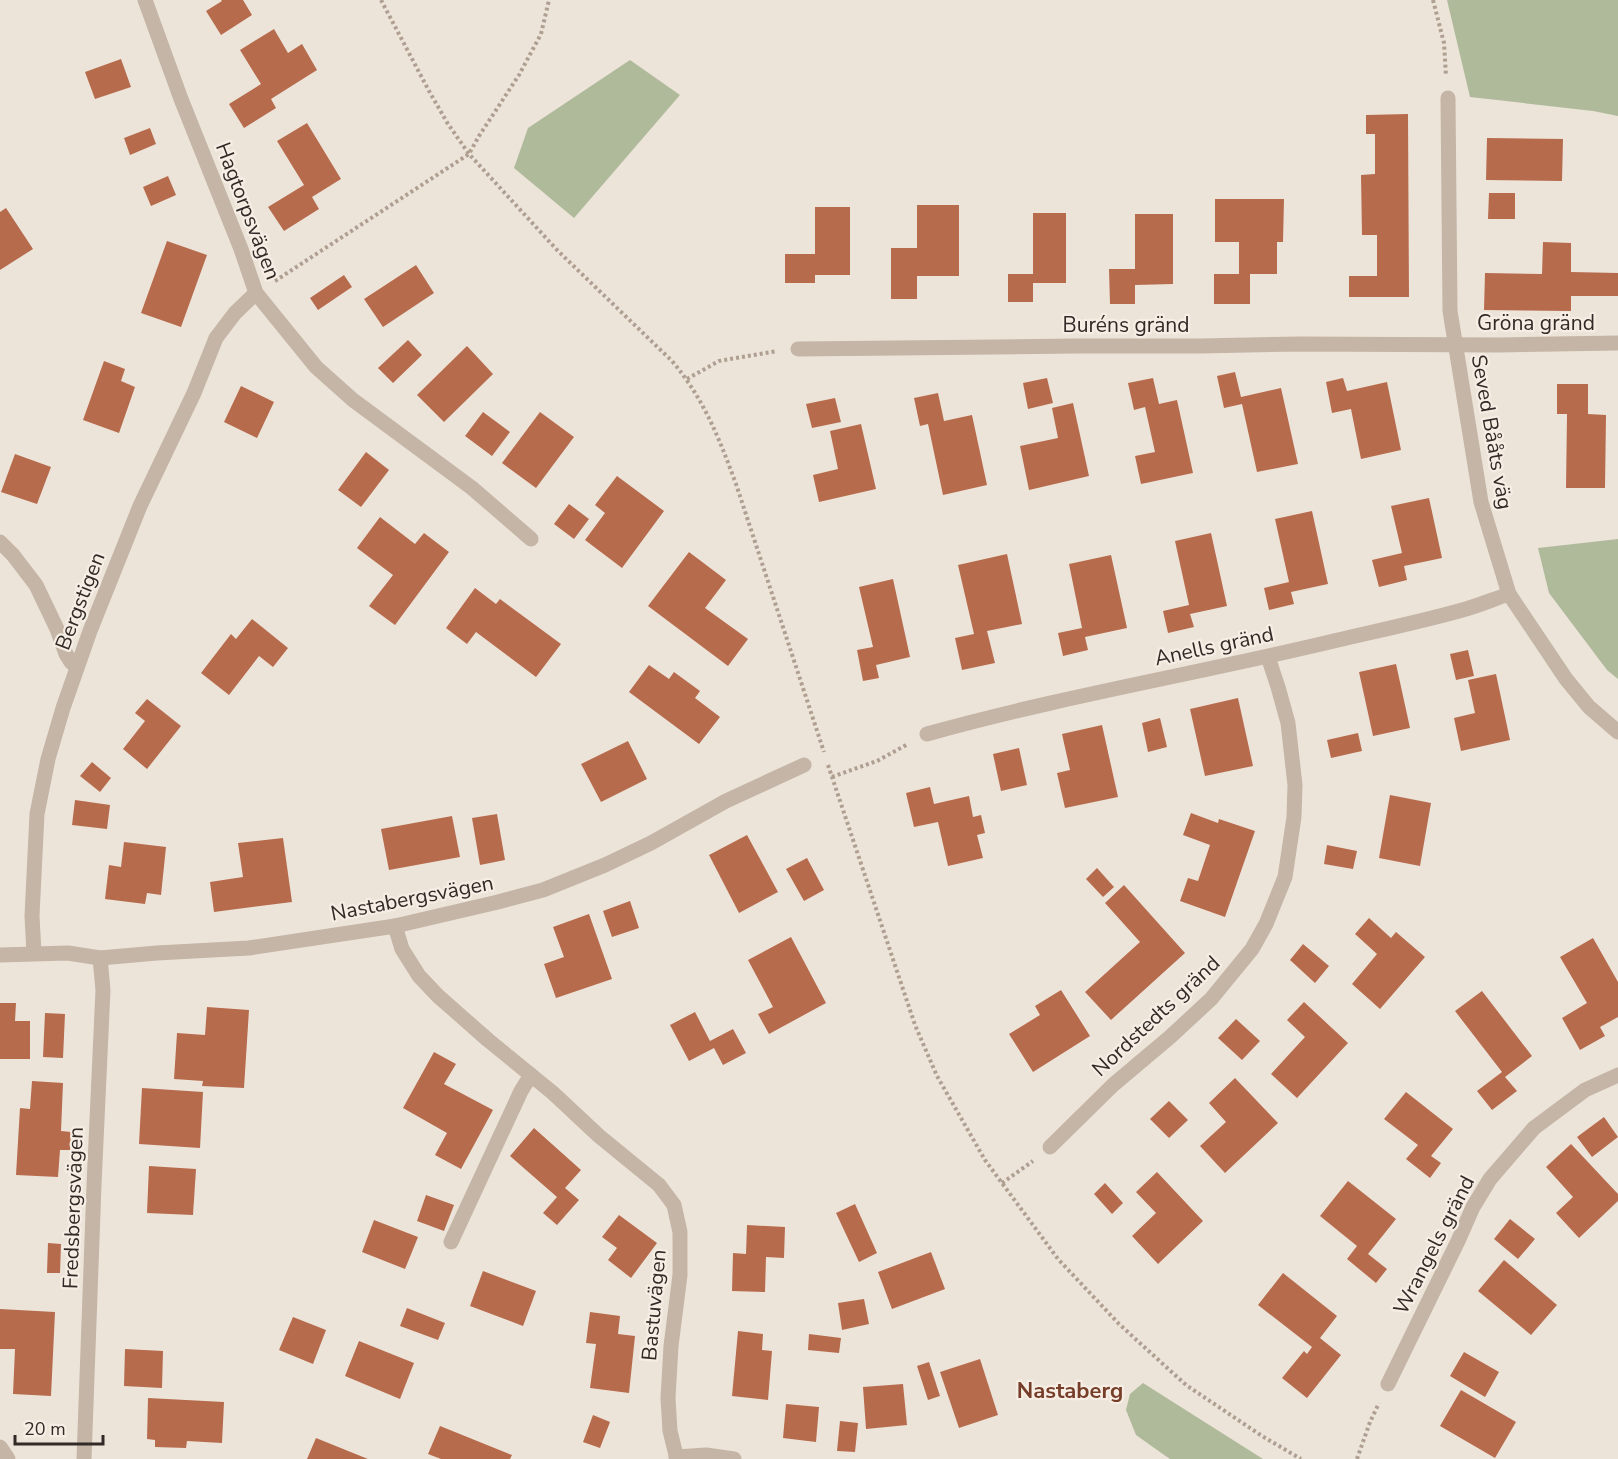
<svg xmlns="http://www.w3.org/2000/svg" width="1618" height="1459" viewBox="0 0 1618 1459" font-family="'Nunito Sans',sans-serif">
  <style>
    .green { fill: #afba9b }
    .building { fill: #b76b4d }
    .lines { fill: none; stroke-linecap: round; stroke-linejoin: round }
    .path { stroke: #af9f91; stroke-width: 4; stroke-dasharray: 3 3; stroke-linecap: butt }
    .street { stroke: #c4b5a6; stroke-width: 15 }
    .labels { text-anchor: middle; stroke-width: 4.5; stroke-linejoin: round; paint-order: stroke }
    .street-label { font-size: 21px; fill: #312a26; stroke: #f6eee4 }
    .neighbourhood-label { font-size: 22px; font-weight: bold; fill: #763e29; stroke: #f6eee4 }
  </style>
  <rect width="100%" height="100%" fill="#ede4d9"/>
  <g class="green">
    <polygon points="1447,0 1618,0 1618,116 1593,111 1470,97"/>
    <polygon points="630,60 680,95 574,218 514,168 528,128"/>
    <polygon points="1618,539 1618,679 1607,670 1549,593 1538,548"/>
    <polygon points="1143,1383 1263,1459 1170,1459 1167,1457 1136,1435 1126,1410 1130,1394"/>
  </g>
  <g class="building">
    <polygon points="221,0 243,0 252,15 221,35 206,11 222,1"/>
    <polygon points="274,29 288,53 302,44 317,70 271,99 276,108 244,128 229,104 261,84 240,50"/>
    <polygon points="121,59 131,87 95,99 85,72"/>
    <polygon points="1408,114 1409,297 1349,297 1349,276 1377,276 1377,235 1362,235 1361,175 1375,174 1375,134 1366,134 1366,115"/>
    <polygon points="307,123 341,179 312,197 319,209 284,231 268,207 304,185 277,141"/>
    <polygon points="150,128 156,144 130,155 124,138"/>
    <polygon points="1487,138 1563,139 1562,181 1486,180"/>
    <polygon points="168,176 176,195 151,206 143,187"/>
    <polygon points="1489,193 1515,193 1515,219 1488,219"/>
    <polygon points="1215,199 1284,199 1283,242 1277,242 1277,274 1250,274 1250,304 1214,304 1214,274 1239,274 1239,242 1215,242"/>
    <polygon points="917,205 959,205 959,276 917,276 917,299 891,299 891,248 917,248"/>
    <polygon points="815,207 850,207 850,275 815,275 815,283 785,283 785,254 815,254"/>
    <polygon points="6,208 33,249 0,270 0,212"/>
    <polygon points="1033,213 1066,213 1066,283 1033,283 1033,302 1008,302 1008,274 1033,274"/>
    <polygon points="1135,214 1173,214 1173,284 1135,285 1135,304 1110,304 1109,269 1135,269"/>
    <polygon points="167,241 207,255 181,327 141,313"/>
    <polygon points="1543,242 1571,243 1571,272 1618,273 1618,296 1571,296 1571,311 1484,310 1485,273 1542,274"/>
    <polygon points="416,265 434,293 383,327 364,299"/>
    <polygon points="344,275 352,287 318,310 310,298"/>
    <polygon points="408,340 422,355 393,383 378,368"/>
    <polygon points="467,346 493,374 444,422 417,395"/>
    <polygon points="104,361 125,369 121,381 135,387 119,433 83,420"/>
    <polygon points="1235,372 1241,397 1281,388 1298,464 1257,472 1242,404 1224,408 1217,376"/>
    <polygon points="1047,378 1053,403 1028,409 1023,383"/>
    <polygon points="1153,378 1159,404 1177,400 1193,473 1141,484 1135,456 1155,452 1145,407 1134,410 1128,383"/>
    <polygon points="1343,378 1347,391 1387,382 1401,450 1361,459 1351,409 1332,413 1326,382"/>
    <polygon points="1557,384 1588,384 1588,414 1606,415 1605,488 1566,488 1567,414 1557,414"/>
    <polygon points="241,386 274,402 257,438 224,422"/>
    <polygon points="938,393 944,421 972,415 987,485 943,495 928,424 920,426 914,398"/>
    <polygon points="835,398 841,422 812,428 806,404"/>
    <polygon points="1073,403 1089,476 1029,490 1020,446 1058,438 1052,408"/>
    <polygon points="483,412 510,432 492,456 465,436"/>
    <polygon points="540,412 574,437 536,488 502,463"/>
    <polygon points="861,424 876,489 819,502 813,475 838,469 830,431"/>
    <polygon points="366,452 389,470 361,507 338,490"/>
    <polygon points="15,454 51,467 37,504 1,492"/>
    <polygon points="617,476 664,511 622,568 585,540 605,513 595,505"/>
    <polygon points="1429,498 1442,558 1404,566 1407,580 1379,587 1372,560 1402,553 1391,506"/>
    <polygon points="569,504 589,519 574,539 554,524"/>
    <polygon points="1312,511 1328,584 1291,592 1294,604 1269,610 1264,588 1289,582 1275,519"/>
    <polygon points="380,517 415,544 424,533 449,552 395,625 369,606 393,575 357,548"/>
    <polygon points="1211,533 1227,606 1190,614 1194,627 1168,633 1163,611 1189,605 1175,541"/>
    <polygon points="689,552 726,580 705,608 748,639 728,666 648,606"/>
    <polygon points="1007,554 1022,624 987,631 995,663 962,670 955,638 974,634 958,565"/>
    <polygon points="1111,555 1127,628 1085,637 1088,650 1063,656 1058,633 1082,628 1069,564"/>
    <polygon points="893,579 910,657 876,665 879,678 863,681 857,650 873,647 859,587"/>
    <polygon points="475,588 496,604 500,599 561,644 536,677 476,632 467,644 446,628"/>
    <polygon points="252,619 288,648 273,667 259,656 229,695 201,673 231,634 236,639"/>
    <polygon points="1468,650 1474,676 1456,680 1450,654"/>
    <polygon points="1396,664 1410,728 1373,736 1359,672"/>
    <polygon points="649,665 669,679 674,672 700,691 695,698 720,717 699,744 629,692"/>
    <polygon points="1496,674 1510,740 1461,751 1454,718 1475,713 1468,680"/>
    <polygon points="1238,698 1253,766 1205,776 1190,709"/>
    <polygon points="147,699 181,726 147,769 123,749 145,721 135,713"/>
    <polygon points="1160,718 1167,747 1148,752 1142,723"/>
    <polygon points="1102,725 1118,797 1065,808 1057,773 1070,770 1062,734"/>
    <polygon points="1358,733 1362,751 1331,758 1327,740"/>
    <polygon points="628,741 647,779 601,802 581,764"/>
    <polygon points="1019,748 1027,785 1001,791 993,754"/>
    <polygon points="92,762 111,778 100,792 80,776"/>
    <polygon points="930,787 934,804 969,796 973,817 981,815 985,833 977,835 983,858 948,866 938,822 914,827 906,793"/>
    <polygon points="1390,795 1431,803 1420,866 1379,858"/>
    <polygon points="75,800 110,805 107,829 72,825"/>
    <polygon points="1191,813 1218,823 1219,819 1255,831 1225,917 1180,901 1188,878 1198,881 1210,845 1183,835"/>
    <polygon points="497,814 505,860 480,865 472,818"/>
    <polygon points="452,816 460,857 389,870 381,829"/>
    <polygon points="747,835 778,892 739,913 709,855"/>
    <polygon points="283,838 292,902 214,912 210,882 243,877 238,843"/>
    <polygon points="124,842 166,847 161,895 147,893 145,904 105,899 109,865 121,867"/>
    <polygon points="1327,845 1357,851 1353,869 1324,864"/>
    <polygon points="807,858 824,890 804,901 786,869"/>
    <polygon points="1097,868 1114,887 1103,897 1086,879"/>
    <polygon points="1124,885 1185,953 1111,1020 1085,992 1140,942 1105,903"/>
    <polygon points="630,901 639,928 612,937 603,911"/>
    <polygon points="589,914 612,979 556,998 544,964 564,957 553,927"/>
    <polygon points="1369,918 1391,938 1396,932 1425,957 1380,1009 1352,984 1377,954 1355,934"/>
    <polygon points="791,937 826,1003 769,1034 758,1014 773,1007 748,960"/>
    <polygon points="1593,938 1618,982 1618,1017 1600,1027 1605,1036 1580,1050 1562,1018 1587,1003 1560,957"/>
    <polygon points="1303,944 1329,966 1315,983 1290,960"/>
    <polygon points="1061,990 1090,1036 1033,1072 1009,1034 1040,1015 1035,1006"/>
    <polygon points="1482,991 1532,1056 1505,1077 1517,1091 1492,1110 1477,1091 1502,1072 1455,1011"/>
    <polygon points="1304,1002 1348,1043 1297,1098 1271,1074 1305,1037 1287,1020"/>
    <polygon points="0,1003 16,1003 15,1021 30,1021 30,1059 0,1059"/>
    <polygon points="207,1007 249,1010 244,1088 202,1086 203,1081 174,1079 177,1033 205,1035"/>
    <polygon points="695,1012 710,1041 733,1029 746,1053 723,1065 714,1048 689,1061 670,1025"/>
    <polygon points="45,1013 65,1014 63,1058 43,1057"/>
    <polygon points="1236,1019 1260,1041 1242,1060 1218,1038"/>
    <polygon points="434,1052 456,1064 444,1084 493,1110 461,1169 435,1155 447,1133 403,1108"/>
    <polygon points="1235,1078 1278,1123 1225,1173 1200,1146 1226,1122 1209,1103"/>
    <polygon points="32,1081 63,1083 61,1131 71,1132 70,1150 60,1150 58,1177 16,1175 20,1108 30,1109"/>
    <polygon points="142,1088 203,1092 200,1148 139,1144"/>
    <polygon points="1406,1092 1453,1129 1431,1156 1441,1163 1430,1178 1406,1159 1418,1145 1384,1119"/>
    <polygon points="1169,1101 1188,1120 1169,1138 1150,1119"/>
    <polygon points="1604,1117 1618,1137 1592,1157 1577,1137"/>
    <polygon points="534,1128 581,1170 565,1188 579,1200 557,1225 543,1213 557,1197 510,1156"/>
    <polygon points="1571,1144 1618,1194 1618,1201 1579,1238 1556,1213 1573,1197 1546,1167"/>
    <polygon points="149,1166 196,1169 193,1215 147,1213"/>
    <polygon points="1157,1172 1203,1221 1158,1264 1132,1236 1156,1213 1136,1192"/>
    <polygon points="1348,1181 1396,1219 1368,1254 1387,1269 1376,1283 1347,1259 1357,1246 1320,1216"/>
    <polygon points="1105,1183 1123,1203 1112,1214 1094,1194"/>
    <polygon points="426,1195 454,1205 444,1231 417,1221"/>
    <polygon points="855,1204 877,1253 859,1262 836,1213"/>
    <polygon points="619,1215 657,1243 631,1278 608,1260 617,1248 602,1237"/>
    <polygon points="1510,1219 1535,1239 1518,1259 1494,1239"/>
    <polygon points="374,1220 418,1237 405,1269 362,1252"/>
    <polygon points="747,1225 785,1227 784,1258 766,1257 765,1292 732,1291 733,1253 746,1254"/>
    <polygon points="48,1243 61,1244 60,1273 47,1273"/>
    <polygon points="931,1252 945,1289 892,1309 878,1272"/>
    <polygon points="1504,1260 1557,1305 1531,1335 1478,1291"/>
    <polygon points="483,1271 536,1291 523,1326 470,1306"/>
    <polygon points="1283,1273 1337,1316 1320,1338 1341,1355 1307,1398 1282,1378 1304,1351 1307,1354 1312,1347 1258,1305"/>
    <polygon points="864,1299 869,1324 842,1330 838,1303"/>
    <polygon points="407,1308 445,1323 438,1340 400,1326"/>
    <polygon points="0,1309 55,1312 51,1396 13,1394 15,1349 0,1349"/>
    <polygon points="590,1312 620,1316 618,1334 635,1336 629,1393 590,1388 596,1344 586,1343"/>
    <polygon points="293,1317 326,1330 313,1364 279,1350"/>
    <polygon points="738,1331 763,1334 762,1350 772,1351 768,1400 732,1396"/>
    <polygon points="809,1334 841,1338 839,1353 808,1350"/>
    <polygon points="359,1341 414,1363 400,1399 345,1376"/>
    <polygon points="125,1349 163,1351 162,1388 124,1386"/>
    <polygon points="1464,1352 1499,1372 1485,1397 1450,1376"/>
    <polygon points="980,1359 998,1415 959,1428 940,1372"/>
    <polygon points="929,1362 940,1396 928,1400 917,1366"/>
    <polygon points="903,1384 907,1425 866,1429 863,1387"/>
    <polygon points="1461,1390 1516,1422 1495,1458 1440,1426"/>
    <polygon points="148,1398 224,1402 222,1443 187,1441 186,1448 155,1447 155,1440 147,1439"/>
    <polygon points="786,1404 819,1407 816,1442 783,1438"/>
    <polygon points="593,1415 610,1422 600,1448 583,1442"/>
    <polygon points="840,1421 858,1423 855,1452 837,1451"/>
    <polygon points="440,1426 512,1455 510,1459 441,1459 428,1454"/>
    <polygon points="316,1438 368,1459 307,1459"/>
  </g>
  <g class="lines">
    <g class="path">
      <path d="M381 0 429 91 448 124 469 154 558 251 672 361C704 399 719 438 736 484L824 752"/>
      <polyline points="1433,0 1444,43 1446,76"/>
      <polyline points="275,281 469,154 479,136 519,75 541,34 549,0"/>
      <polyline points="687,379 719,361 777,351"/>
      <polyline points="828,765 915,1025 937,1076 985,1160 1058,1259 1119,1324 1186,1385 1262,1436 1301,1459"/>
      <polyline points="832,777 877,761 908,744"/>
      <polyline points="1002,1183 1033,1161"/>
      <polyline points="1357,1459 1370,1422 1379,1403"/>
    </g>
    <g class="street">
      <polyline points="145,0 181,99 241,249 256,293 316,367 353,400 472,488 531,539"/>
      <polyline points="1448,98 1450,311 1481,502 1509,594 1566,679 1589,707 1618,732"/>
      <polyline points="798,349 1076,346 1200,346 1300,344 1500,345 1618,343"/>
      <polyline points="0,542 13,555 36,585 57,629 66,654 71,662 77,667"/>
      <path d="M927 734C1063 696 1201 673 1338 640 1381 630 1424 621 1466 609 1480 605 1494 599 1509 594"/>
      <polyline points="395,926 402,949 419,976 438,996 488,1040 553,1093 599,1136 659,1185 674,1205 680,1232 680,1275 671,1346 668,1398 670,1431 677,1459"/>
      <polyline points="34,953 32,916 37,814 48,759 63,708 90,631 140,506 194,393 216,338 235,313 256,293"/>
      <polyline points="0,955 68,953 100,958 157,953 249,948 395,926 498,902 543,890 605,865 651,843 726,801 804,765"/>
      <polyline points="1050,1147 1113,1085 1170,1037 1211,999 1252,949 1266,924 1285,877 1294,817 1295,785 1288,723 1278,687 1268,657"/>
      <polyline points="451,1242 521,1091 531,1075"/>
      <polyline points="1388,1384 1458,1241 1473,1207 1490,1179 1534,1128 1585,1090 1618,1075"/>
      <polyline points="0,1447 8,1459"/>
      <polyline points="676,1457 706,1455 734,1459"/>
      <polyline points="84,1459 94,1185 103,990 100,958"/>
    </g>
  </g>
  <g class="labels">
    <g class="street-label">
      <text transform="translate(248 211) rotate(69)" y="7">Hagtorpsvägen</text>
      <text x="1536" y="330">Gröna gränd</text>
      <text x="1126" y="332">Buréns gränd</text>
      <text transform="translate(1492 432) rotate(80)" y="7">Seved Bååts väg</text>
      <text transform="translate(80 601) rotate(-69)" y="7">Bergstigen</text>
      <text transform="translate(1214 646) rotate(-12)" y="7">Anells gränd</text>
      <text transform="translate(412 898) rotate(-11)" y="7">Nastabergsvägen</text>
      <text transform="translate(1156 1016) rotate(-43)" y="7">Nordstedts gränd</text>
      <text transform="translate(73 1208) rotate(-88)" y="7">Fredsbergsvägen</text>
      <text transform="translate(1434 1245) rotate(-63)" y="7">Wrangels gränd</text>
      <text transform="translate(654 1305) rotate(-85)" y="7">Bastuvägen</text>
    </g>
    <g class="neighbourhood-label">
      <text x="1070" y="1398">Nastaberg</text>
    </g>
  </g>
  <path d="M15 1435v9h88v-9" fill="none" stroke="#312a26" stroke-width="3"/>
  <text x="24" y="1435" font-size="18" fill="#312a26" stroke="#f6eee4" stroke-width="4.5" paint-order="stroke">20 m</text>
</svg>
